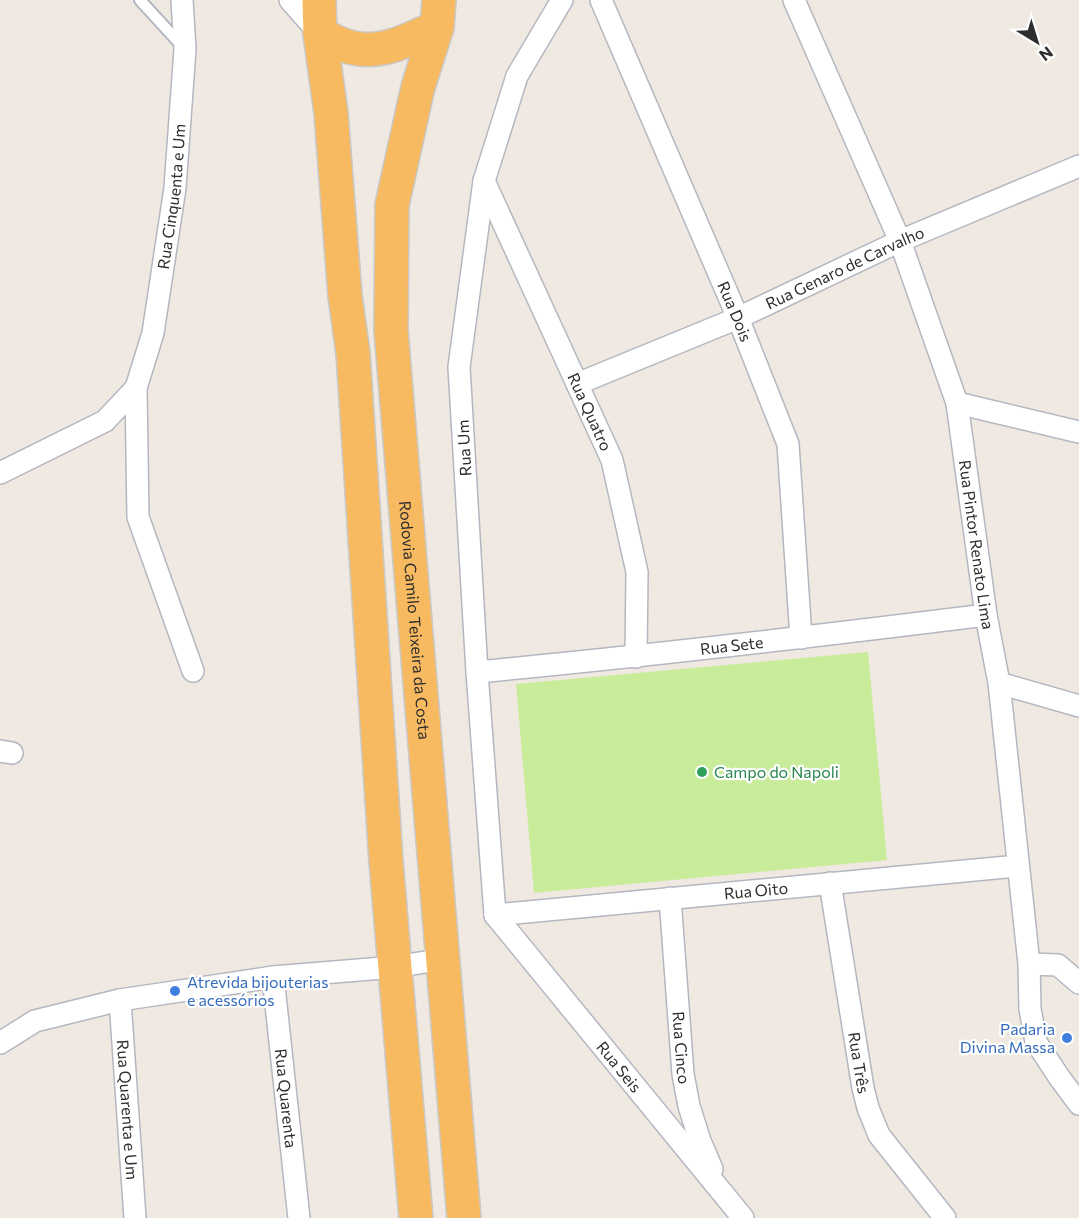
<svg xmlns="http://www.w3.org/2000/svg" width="1079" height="1218" viewBox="0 0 1079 1218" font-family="Commissioner,sans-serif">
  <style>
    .pitch { fill: #c9ec9a }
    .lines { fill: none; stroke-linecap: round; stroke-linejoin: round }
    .service-casing { stroke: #b4b7c1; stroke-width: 14 }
    .minor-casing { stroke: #b4b7c1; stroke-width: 24 }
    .trunk-casing { stroke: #c9c9c9; stroke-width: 36 }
    .service { stroke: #fff; stroke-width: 10 }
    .minor { stroke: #fff; stroke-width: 21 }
    .trunk { stroke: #f8ba60; stroke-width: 33 }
    .leisure-dot { fill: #2e9e5b; stroke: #fff; stroke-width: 2 }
    .shop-dot { fill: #3f7fe0; stroke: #fff; stroke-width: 2 }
    .labels { text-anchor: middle; stroke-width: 4.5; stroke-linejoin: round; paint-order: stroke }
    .street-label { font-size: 16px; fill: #2e2e2e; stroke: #fff }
    .leisure-label { font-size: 16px; fill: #27864d; stroke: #fff; text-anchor: start }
    .shop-label { font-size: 16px; fill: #366cbe; stroke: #fff; text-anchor: start }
  </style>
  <rect width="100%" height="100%" fill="#efe9e1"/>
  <polygon class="pitch" points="868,652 887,860 534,893 516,684"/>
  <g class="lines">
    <defs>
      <polyline id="service" points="140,0 183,47"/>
      <g id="minor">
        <polyline points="290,0 320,34"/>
        <path id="s1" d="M601 0 738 318 788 444 801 638"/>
        <path id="s2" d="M794 0 900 241 957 403 986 615 999 683 1029 964 1030 1009 1036 1042 1059 1077 1079 1104"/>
        <path id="s3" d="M484 181 612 460 637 572 636 657"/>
        <path id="s4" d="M577 384 738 318 900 241 1079 166"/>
        <polyline points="136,388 138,517 193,671"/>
        <polyline points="957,403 1079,432"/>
        <path id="s5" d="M0 473 105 421 136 388 153 333 175 188 185 49 182 0"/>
        <path id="s6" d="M477 672C647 656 817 636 986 615"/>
        <polyline points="999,683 1079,706"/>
        <polyline points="0,751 12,753"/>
        <path id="s7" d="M830 883 863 1088 868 1108 879 1135 945 1218"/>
        <path id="s8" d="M670 898 683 1074 689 1106 700 1141 712 1169"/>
        <polyline points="495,915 477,672 459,367 484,181 517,76 562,0"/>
        <path id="s9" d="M495 915 1018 866"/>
        <path id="s10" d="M495 915 743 1218"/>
        <polyline points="1029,964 1058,965 1079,983"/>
        <path id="s11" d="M273 977 299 1218"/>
        <path id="s12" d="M120 1000 135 1218"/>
        <polyline points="0,1043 35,1021 120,1000 273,977 395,967 443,959"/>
      </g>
      <g id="trunk">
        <polyline points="319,0 320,34 331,113 345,296 353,353 386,861 416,1218"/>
        <path id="s13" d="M439 0 437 27 418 87 392 205 391 330 464 1218"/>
        <path d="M320 34C328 38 337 43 346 46 379 57 408 40 437 27"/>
      </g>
    </defs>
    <use href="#service" class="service-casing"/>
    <use href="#minor" class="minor-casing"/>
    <use href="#trunk" class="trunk-casing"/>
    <use href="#service" class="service"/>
    <use href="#minor" class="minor"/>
    <use href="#trunk" class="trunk"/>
  </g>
  <circle class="leisure-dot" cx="702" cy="772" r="6"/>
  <g class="shop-dot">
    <circle cx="175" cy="991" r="6"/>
    <circle cx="1067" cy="1038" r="6"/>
  </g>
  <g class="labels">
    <g class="street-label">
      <text dy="6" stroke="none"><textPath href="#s5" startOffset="358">Rua Cinquenta e Um</textPath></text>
      <text dy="6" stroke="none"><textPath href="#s4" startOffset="292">Rua Genaro de Carvalho</textPath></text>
      <text dy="6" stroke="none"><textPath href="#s1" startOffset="339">Rua Dois</textPath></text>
      <text dy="6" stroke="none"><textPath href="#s3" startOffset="254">Rua Quatro</textPath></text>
      <text transform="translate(464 448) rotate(-93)" y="6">Rua Um</text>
      <text dy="6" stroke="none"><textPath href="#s2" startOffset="578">Rua Pintor Renato Lima</textPath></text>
      <text dy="6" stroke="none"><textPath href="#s13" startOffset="627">Rodovia Camilo Teixeira da Costa</textPath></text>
      <text dy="6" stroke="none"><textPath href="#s6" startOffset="256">Rua Sete</textPath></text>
      <text dy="6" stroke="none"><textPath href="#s9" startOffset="262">Rua Oito</textPath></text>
      <text dy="6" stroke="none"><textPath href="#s8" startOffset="150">Rua Cinco</textPath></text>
      <text dy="6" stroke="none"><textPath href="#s7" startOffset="182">Rua Três</textPath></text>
      <text dy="6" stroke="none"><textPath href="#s10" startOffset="196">Rua Seis</textPath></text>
      <text dy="6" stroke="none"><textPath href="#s11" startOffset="122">Rua Quarenta</textPath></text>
      <text dy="6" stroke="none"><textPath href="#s12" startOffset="110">Rua Quarenta e Um</textPath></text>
    </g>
    <g class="leisure-label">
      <text x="714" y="778">Campo do Napoli</text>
    </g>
    <g class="shop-label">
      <text x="187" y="988">Atrevida bijouterias<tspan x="187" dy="18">e acessórios</tspan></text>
      <text x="1055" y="1035" text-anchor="end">Padaria<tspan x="1055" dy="18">Divina Massa</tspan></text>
    </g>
  </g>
  <g transform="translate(1037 42) rotate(142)" stroke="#ffffff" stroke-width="4.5" paint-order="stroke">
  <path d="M0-4.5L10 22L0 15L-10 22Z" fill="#2e2e2e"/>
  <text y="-9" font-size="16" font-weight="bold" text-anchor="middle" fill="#2e2e2e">N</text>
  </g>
</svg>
